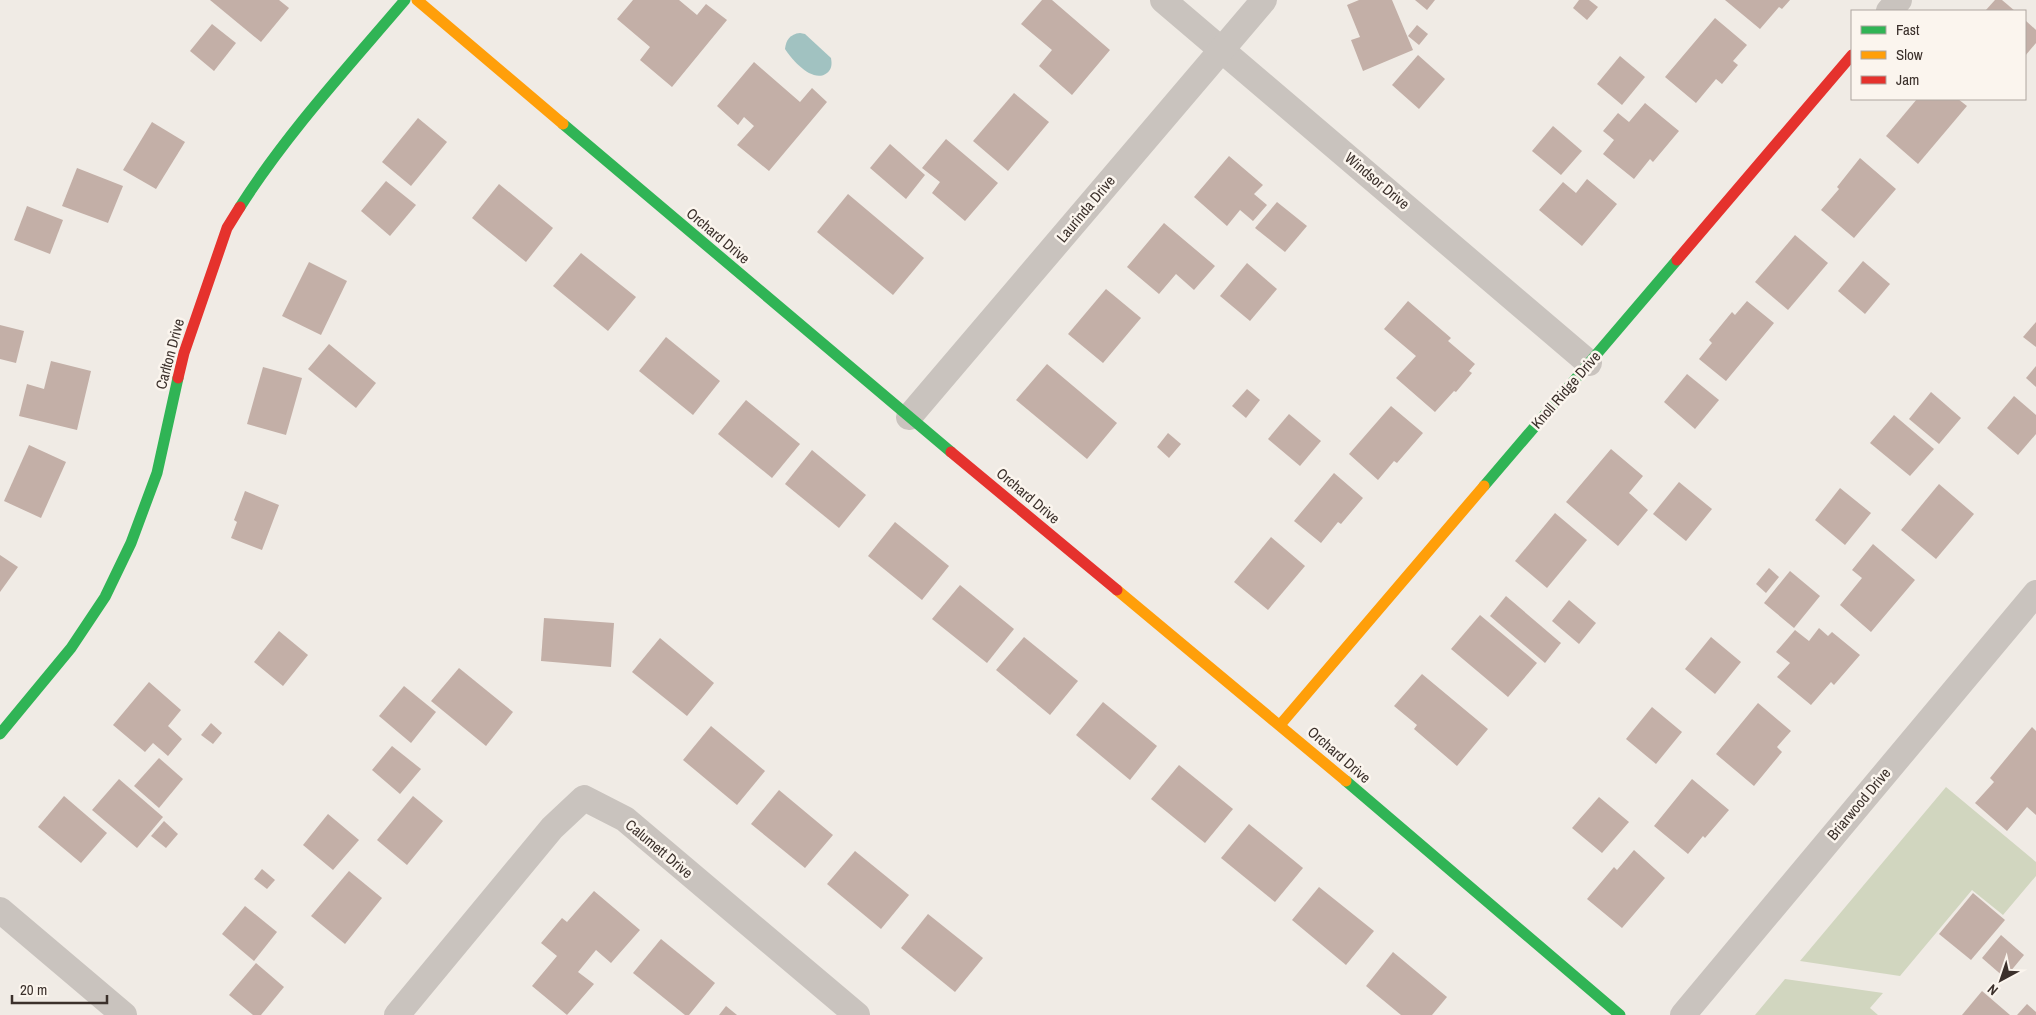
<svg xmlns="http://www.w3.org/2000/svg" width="2036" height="1015" viewBox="0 0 2036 1015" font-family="'Archivo Narrow',sans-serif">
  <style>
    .green { fill: #d1d6bf }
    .water { fill: #a1c2c1 }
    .building { fill: #c3afa7 }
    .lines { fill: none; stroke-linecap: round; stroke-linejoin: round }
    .street { stroke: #c9c3be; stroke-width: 26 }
    .fast { stroke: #30b455; stroke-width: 11 }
    .slow { stroke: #ff9f0a; stroke-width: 11 }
    .jam { stroke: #e5322d; stroke-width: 11 }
    .labels { text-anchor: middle; stroke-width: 5; stroke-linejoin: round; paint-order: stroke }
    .street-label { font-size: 15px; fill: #3b302b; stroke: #fbf5ee }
  </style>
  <rect width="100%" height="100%" fill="#f0ebe5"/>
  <g class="green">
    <polygon points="1946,787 2036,862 2036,876 2003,915 1972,890 1900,976 1800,961"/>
    <polygon points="1785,979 1883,993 1870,1008 1878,1015 1755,1015"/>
  </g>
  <path class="water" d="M800 33 805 34 831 58C832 64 832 69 827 73 813 84 792 60 785 49 786 40 790 34 800 33Z"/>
  <g class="building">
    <polygon points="210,0 279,0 289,8 261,42"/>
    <polygon points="633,0 679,0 697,15 706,4 727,20 672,87 640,60 650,47 617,19"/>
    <polygon points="1042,0 1052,0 1110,50 1072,95 1039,66 1052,50 1021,24"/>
    <polygon points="1359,0 1392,0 1413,50 1363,71 1351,40 1360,37 1347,5"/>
    <polygon points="1415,0 1435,0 1427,10"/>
    <polygon points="1579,0 1589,0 1598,7 1587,20 1573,8"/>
    <polygon points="1725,0 1790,0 1782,9 1779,7 1760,29"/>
    <polygon points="1995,0 2002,0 2015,11 1985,11"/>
    <polygon points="1715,18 1747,45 1733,61 1738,65 1722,84 1716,79 1696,103 1665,77"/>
    <polygon points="2025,20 2036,30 2036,43 2025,56"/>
    <polygon points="212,24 236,43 214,71 190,51"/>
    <polygon points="1417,25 1428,34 1419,45 1408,36"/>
    <polygon points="1418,55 1445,79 1419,109 1392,85"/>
    <polygon points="1620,56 1645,77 1622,105 1597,84"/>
    <polygon points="754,62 800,102 812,88 827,102 769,171 737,145 754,126 744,117 738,125 717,106"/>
    <polygon points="1014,93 1049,122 1008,171 973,141"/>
    <polygon points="1917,99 1958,99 1967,106 1918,164 1886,136"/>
    <polygon points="1645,103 1679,131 1653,162 1650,159 1634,179 1603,154 1614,140 1603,131 1618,113 1629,122"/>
    <polygon points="418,118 447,142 411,186 382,162"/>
    <polygon points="152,122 185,142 156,189 123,170"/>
    <polygon points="1553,126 1582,151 1561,175 1532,151"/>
    <polygon points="946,139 998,183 965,221 932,193 940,182 922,168"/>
    <polygon points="890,144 925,175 906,199 870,168"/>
    <polygon points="1229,156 1263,185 1254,194 1267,205 1253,221 1240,210 1227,226 1194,197"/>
    <polygon points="1860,158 1896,189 1854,238 1821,210 1839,189 1837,187"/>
    <polygon points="77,168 123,186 108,223 62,206"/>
    <polygon points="1587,179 1617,204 1582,246 1539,210 1563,182 1576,193"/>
    <polygon points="386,181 416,205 390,236 361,211"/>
    <polygon points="499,184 553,228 526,262 472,218"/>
    <polygon points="848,194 924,258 893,295 817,232"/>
    <polygon points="1277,202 1307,226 1285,252 1255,228"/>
    <polygon points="27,206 63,220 50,254 14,240"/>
    <polygon points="1164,223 1215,266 1194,290 1176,274 1159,294 1127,267"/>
    <polygon points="1795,235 1828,263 1788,310 1755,282"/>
    <polygon points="581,253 636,297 608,331 553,286"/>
    <polygon points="1863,261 1890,284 1865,314 1838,291"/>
    <polygon points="309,262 347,281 321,335 282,316"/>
    <polygon points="1247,263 1277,289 1250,321 1220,296"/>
    <polygon points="1106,289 1141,318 1103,363 1068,334"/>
    <polygon points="1408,301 1451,338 1448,341 1475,364 1469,371 1472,373 1456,392 1454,391 1435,412 1396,378 1416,356 1384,329"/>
    <polygon points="1747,301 1774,323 1726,381 1699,359 1712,343 1709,340 1732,312 1735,315"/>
    <polygon points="2036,322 2036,347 2023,337"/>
    <polygon points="0,325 24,331 16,363 0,359"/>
    <polygon points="666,337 720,381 693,415 639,371"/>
    <polygon points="329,344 376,383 356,408 308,369"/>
    <polygon points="51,361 91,371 77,430 19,416 27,384 44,389"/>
    <polygon points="1047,364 1117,423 1087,459 1016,400"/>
    <polygon points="2036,366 2036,387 2026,378"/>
    <polygon points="263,367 302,378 286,435 247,424"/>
    <polygon points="1687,374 1719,400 1695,429 1664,402"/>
    <polygon points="1247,389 1260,400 1246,418 1232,406"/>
    <polygon points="1931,392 1961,418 1939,444 1909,419"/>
    <polygon points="2014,396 2036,415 2036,434 2018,455 1987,428"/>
    <polygon points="746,400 800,444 772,478 718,434"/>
    <polygon points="1391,406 1423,433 1397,463 1394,461 1378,480 1349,454"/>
    <polygon points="1289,414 1321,441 1300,466 1268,439"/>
    <polygon points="1894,415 1934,449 1910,476 1870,443"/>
    <polygon points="1168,433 1181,444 1169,458 1157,447"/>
    <polygon points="29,445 66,462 41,518 4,501"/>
    <polygon points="1611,449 1643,476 1629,493 1648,510 1618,546 1566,502"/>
    <polygon points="812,450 866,495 839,528 785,484"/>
    <polygon points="1334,473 1363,498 1341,524 1338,522 1321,543 1294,521"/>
    <polygon points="1679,482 1712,509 1686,541 1653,514"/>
    <polygon points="1939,484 1974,514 1936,559 1901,530"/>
    <polygon points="1840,488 1871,513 1845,545 1815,520"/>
    <polygon points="245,491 279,505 262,550 231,538 237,522 234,520"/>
    <polygon points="1555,513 1587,540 1547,588 1515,561"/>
    <polygon points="895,522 949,566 922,600 868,556"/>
    <polygon points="1271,537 1305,566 1268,610 1234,582"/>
    <polygon points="1873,544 1915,580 1871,632 1840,605 1862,578 1852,570"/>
    <polygon points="0,555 18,567 0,592"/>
    <polygon points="1769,568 1779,577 1766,593 1756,584"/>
    <polygon points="1790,571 1820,596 1794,628 1764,603"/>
    <polygon points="960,585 1014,629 987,663 932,619"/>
    <polygon points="1506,596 1561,643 1545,663 1490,616"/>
    <polygon points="1569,600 1596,623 1579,644 1552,621"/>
    <polygon points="1480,615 1537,663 1508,697 1451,649"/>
    <polygon points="544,618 614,623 611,667 541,661"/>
    <polygon points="1819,628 1828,636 1832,632 1860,655 1834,685 1831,682 1811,705 1777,677 1790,663 1776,652 1795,630 1809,641"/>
    <polygon points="279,631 308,655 283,686 254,662"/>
    <polygon points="1024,637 1078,681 1050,715 996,670"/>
    <polygon points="1711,637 1741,662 1715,694 1685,669"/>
    <polygon points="660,638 714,683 687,716 632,672"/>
    <polygon points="459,668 513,712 486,746 431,701"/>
    <polygon points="1422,674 1488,729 1457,766 1414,729 1417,725 1394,706"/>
    <polygon points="149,682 181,710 168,726 182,739 168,756 153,743 145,752 113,725"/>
    <polygon points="404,686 436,712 411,743 379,716"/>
    <polygon points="1103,702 1157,746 1130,780 1076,735"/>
    <polygon points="1758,703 1791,731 1777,747 1782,752 1754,786 1716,754"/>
    <polygon points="1652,707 1682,732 1656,764 1626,739"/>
    <polygon points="211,723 222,733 213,744 201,735"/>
    <polygon points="711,726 765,771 737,805 683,760"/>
    <polygon points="2032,727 2036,731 2036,815 2027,807 2007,831 1975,803 1994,782 1990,778"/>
    <polygon points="392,746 421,769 400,794 372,770"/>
    <polygon points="159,758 183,779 159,808 134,786"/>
    <polygon points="1179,765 1233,809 1205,843 1151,799"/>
    <polygon points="119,779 163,817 137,848 92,810"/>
    <polygon points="1692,779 1729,810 1705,838 1703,836 1688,854 1654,826"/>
    <polygon points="779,790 833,835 805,868 751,824"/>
    <polygon points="64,796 107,833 81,863 38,827"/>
    <polygon points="413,796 443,821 407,865 377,840"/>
    <polygon points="1599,797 1629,822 1602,853 1572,828"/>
    <polygon points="328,814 359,840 333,870 303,845"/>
    <polygon points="164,821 178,834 166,848 151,836"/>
    <polygon points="1249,824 1303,868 1275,902 1221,858"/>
    <polygon points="1634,850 1665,878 1622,928 1587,899 1614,867 1617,870"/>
    <polygon points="855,851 909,895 881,929 827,884"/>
    <polygon points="262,869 275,880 267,889 254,879"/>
    <polygon points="349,871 382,898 345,944 311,916"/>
    <polygon points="1319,887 1374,931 1346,965 1292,920"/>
    <polygon points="594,891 640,930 611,963 596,950 578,972 594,984 567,1015 532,986 557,956 541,943 562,918 567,922"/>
    <polygon points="1973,893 2005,920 1971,960 1939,934"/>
    <polygon points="245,906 277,932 254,961 222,934"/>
    <polygon points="928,914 983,958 955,992 901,948"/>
    <polygon points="2001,935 2024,955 2005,978 1982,958"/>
    <polygon points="661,939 715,983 689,1015 685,1015 633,973"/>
    <polygon points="1393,952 1447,997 1432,1015 1401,1015 1366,986"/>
    <polygon points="256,963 284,987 261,1015 253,1015 229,995"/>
    <polygon points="1982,991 2010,1015 1962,1015"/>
    <polygon points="2027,1004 2036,1012 2036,1015 2017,1015"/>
    <polygon points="726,1006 737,1015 719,1015"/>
  </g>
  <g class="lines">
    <g class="street">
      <polyline points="1163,0 1589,363"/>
      <polyline points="1889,11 1899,0"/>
      <polyline points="909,417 1264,0"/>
      <polyline points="0,910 124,1015"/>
      <polyline points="397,1015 552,828 584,798 625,819 857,1015"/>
      <polyline points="1683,1015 2036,593"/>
    </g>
    <g class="fast">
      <polyline points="563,124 951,452"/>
      <path d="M240 207C287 133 348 67 405 0"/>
      <polyline points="1484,486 1677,260"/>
      <polyline points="0,734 71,648 105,597 131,543 157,473 178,378"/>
      <polyline points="1346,781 1620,1015"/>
    </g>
    <g class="slow">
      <polyline points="417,0 563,124"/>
      <polyline points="1117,590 1346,781"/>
      <polyline points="1280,725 1484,486"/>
    </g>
    <g class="jam">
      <polyline points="1677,260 1852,55"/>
      <polyline points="178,378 184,353 227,228 240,207"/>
      <polyline points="951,452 1117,590"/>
    </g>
  </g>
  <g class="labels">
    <g class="street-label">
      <text transform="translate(1377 181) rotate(40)" y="5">Windsor Drive</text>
      <text transform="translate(1086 209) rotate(-50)" y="5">Laurinda Drive</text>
      <text transform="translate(718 236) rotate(40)" y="5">Orchard Drive</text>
      <text transform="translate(170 354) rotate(-75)" y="5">Carlton Drive</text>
      <text transform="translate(1566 390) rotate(-49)" y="5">Knoll Ridge Drive</text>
      <text transform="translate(1028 496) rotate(40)" y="5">Orchard Drive</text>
      <text transform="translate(1339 755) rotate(41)" y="5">Orchard Drive</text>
      <text transform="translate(1859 804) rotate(-50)" y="5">Briarwood Drive</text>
      <text transform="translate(659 849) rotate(40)" y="5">Calumett Drive</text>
    </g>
  </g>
  <rect x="1851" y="10" width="175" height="90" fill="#fbf5ee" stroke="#aea6a0"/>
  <rect x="1861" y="26" width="25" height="8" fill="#30b455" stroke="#aea6a0"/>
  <text x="1896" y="35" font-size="15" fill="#3b302b">Fast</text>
  <rect x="1861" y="51" width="25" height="8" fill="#ff9f0a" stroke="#aea6a0"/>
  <text x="1896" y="60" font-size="15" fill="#3b302b">Slow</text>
  <rect x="1861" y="76" width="25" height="8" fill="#e5322d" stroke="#aea6a0"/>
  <text x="1896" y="85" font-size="15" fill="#3b302b">Jam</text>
  <g transform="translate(2001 980) rotate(220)" stroke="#fbf5ee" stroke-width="4" paint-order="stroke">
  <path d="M0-4L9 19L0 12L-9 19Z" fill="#3b302b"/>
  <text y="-8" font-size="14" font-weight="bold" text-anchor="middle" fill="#3b302b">N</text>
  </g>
  <path d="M12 995v8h95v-8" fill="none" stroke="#3b302b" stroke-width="2.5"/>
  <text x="20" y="995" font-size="15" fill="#3b302b" stroke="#fbf5ee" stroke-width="4" paint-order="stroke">20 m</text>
</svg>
